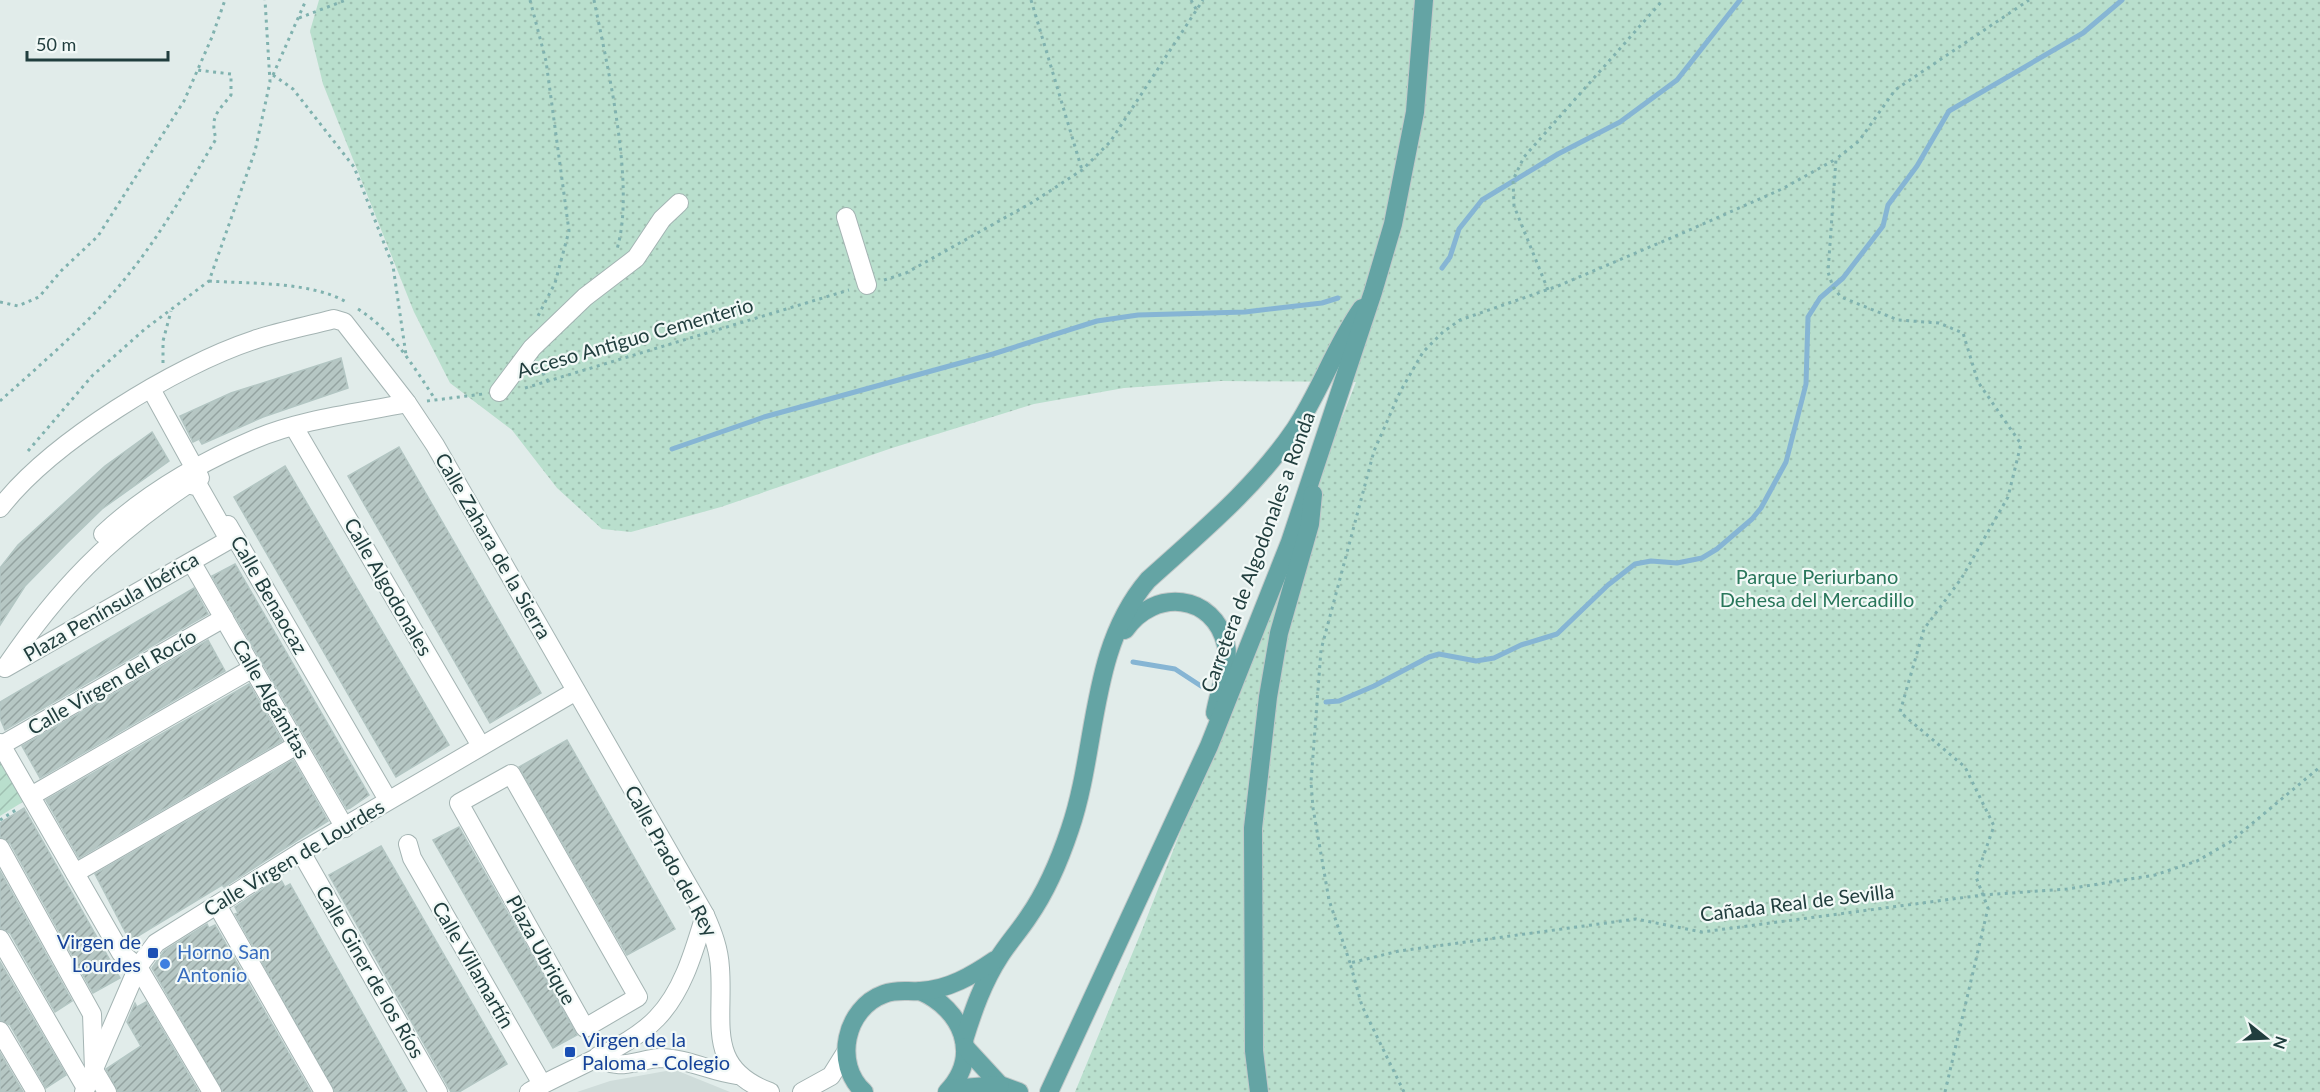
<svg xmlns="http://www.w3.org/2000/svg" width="2320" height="1092" viewBox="0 0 2320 1092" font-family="Lato,sans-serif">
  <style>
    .built { fill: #cfdcda }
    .park { fill: url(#park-dots) }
    .garden { fill: url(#garden-furrows) }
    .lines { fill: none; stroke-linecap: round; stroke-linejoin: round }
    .stream { stroke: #86b5d4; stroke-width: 5 }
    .building { fill: url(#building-hatch); stroke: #b3c6c3; stroke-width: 1.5 }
    .minor-casing { stroke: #a4b4b3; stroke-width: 20 }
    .major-casing { stroke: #c1c9c9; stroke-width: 20 }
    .path { stroke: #80b2af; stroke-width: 3; stroke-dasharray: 3 4.5; stroke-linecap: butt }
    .minor { stroke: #fff; stroke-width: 18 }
    .major { stroke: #64a4a4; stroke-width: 18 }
    .transit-dot { fill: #1a4fb4; stroke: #f2f9f7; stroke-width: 2 }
    .shop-dot { fill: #3f7fe0; stroke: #f2f9f7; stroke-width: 2 }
    .labels { text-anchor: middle; stroke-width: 4.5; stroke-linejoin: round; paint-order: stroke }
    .street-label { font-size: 20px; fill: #213e3e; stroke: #f2f9f7 }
    .park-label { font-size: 20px; fill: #29775b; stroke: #f2f9f7 }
    .transit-label { font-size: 20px; fill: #164399; stroke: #f2f9f7; text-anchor: end }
    .shop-label { font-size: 20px; fill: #366cbe; stroke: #f2f9f7; text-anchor: start }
  </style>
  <defs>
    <pattern id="park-dots" width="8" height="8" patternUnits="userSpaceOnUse" patternTransform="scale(1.5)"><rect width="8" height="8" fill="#b9dfcd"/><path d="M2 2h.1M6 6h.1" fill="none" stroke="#9fc0b1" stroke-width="1.8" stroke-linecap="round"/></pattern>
    <pattern id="garden-furrows" width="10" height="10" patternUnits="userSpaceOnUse" patternTransform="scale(1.5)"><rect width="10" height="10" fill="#b9dfcd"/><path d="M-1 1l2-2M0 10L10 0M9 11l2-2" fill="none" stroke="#9fc0b1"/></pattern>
    <pattern id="building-hatch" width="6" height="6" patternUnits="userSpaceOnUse" patternTransform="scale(1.5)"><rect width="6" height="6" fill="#b6c7c4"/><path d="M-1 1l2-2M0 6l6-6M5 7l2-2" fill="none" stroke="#94a3a1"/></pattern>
  </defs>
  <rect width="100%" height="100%" fill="#e1ecea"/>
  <polygon class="built" points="666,1071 678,1071 730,1092 577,1092 610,1081"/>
  <polygon class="park" points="319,0 2320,0 2320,1092 1075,1092 1142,930 1356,382 1221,381 1124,388 1034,404 892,448 721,507 631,532 602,529 557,488 512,430 450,383 414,312 323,84 310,31"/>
  <polygon class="garden" points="0,758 26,800 0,816"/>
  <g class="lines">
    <g class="stream">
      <polyline points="1442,268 1450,257 1459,229 1482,200 1558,154 1620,122 1677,80 1740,0"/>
      <polyline points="672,449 764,417 993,354 1097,321 1138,315 1245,312 1322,303 1338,298"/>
      <polyline points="1133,662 1175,669 1201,686"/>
      <polyline points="1326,702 1339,701 1374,686 1429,657 1439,654 1476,661 1494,658 1521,645 1557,634 1608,585 1635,564 1651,561 1677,563 1702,558 1717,549 1752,519 1761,508 1786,462 1806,384 1808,317 1820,298 1843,278 1883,226 1888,205 1917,166 1949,111 2083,33 2122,0"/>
    </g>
  </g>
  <g class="building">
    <polygon points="341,358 348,388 263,417 202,444 199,439 193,442 180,416 231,393"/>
    <polygon points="152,432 169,461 102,509 67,543 25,586 0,625 0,568 18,545 105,466"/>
    <polygon points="399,447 541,693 490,723 348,476"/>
    <polygon points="285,466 449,745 396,777 234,497"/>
    <polygon points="235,564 369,795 350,808 347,809 212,576"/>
    <polygon points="194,588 208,614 5,730 0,718 0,702"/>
    <polygon points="208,640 225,671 40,778 22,746"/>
    <polygon points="249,684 282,741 79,858 46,800"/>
    <polygon points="567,740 675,929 627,955 519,767"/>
    <polygon points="293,760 328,821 224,887 222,885 130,941 95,874"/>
    <polygon points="24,808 120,978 93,993 10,843 0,837 0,823"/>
    <polygon points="459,827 577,1035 553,1048 433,840"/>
    <polygon points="381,846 507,1064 459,1092 451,1092 329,875"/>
    <polygon points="0,871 72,1001 55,1012 10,933 0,928"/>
    <polygon points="280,878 285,887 290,884 407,1092 335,1092 235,914 238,913 235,907"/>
    <polygon points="207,924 209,928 215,925 311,1092 223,1092 152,968 164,951"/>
    <polygon points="0,962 66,1075 46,1088 10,1025 0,1020"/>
    <polygon points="146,1002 199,1092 118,1092 106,1069 141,1046 127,1022 135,1003 137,1007"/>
    <polygon points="0,1053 23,1092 0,1092"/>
  </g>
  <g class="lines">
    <defs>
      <g id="minor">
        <polyline points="846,217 867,285"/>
        <polyline points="151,389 200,478"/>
        <polyline points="499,392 532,348 585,297 636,258 662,219 679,203"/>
        <polyline points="294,427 481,746"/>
        <path d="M188 484 199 487 227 536V541L5 668C58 589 109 537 188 484Z"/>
        <path d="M0 508C51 442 175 366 254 340 280 331 308 326 334 319L344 322 407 403 435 445 705 915C713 933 719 949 720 968 724 1023 705 1068 770 1092"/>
        <polyline points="228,525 388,800"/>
        <path d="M103 534C146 494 201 462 255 439 302 419 358 413 407 403"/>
        <polyline points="196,570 345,828"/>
        <polyline points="0,743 121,953 138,967 212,1092"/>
        <polyline points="0,746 224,618"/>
        <polygon points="511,774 638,997 585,1028 459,803"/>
        <polyline points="31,796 253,668"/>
        <polyline points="408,844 412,858 542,1084"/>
        <polyline points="0,848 92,1014 94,1070 107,1092"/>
        <polyline points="301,852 438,1092"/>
        <polyline points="75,873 297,745"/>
        <polyline points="217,905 324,1092"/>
        <polyline points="0,939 86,1088"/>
        <polyline points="0,1031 36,1092"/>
        <path d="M598 1056C616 1073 639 1059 660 1058 686 1058 712 1072 737 1075"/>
        <polyline points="84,1092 138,967 156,943 301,852 576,691"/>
        <path d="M529 1092C566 1070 628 1049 657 1018 683 991 694 951 705 915"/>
        <polyline points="802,1092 831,1076 846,1052"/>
      </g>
      <g id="major">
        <path d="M1125 630C1154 588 1214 593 1226 645 1230 664 1218 694 1215 713"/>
        <path d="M920 991C962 1009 982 1055 947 1092"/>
        <path d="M964 1040C973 1011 983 982 1000 956 1009 942 1020 930 1029 916 1047 890 1060 859 1070 829 1098 747 1089 649 1148 580 1201 532 1255 488 1295 429 1321 390 1335 346 1362 308"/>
        <polyline points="965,1047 1000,1085 1019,1092"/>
        <polyline points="950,1089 1000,1085"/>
        <path d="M864 1092C833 1064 845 1008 884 994 897 989 908 992 920 991 948 990 973 975 995 960"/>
        <polyline points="1049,1092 1209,746 1290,542 1373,292 1393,224 1415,112 1424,0"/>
        <polyline points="1259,1092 1254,1051 1253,828 1268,697 1279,633 1310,524 1313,494"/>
      </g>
    </defs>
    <use href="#minor" class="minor-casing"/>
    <use href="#major" class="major-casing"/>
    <g class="path">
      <polyline points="530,0 546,61 569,231 555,283 538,316"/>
      <path d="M594 0C607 65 636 186 617 249"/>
      <polyline points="1031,0 1082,170"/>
      <polyline points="1191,0 1196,9"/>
      <polyline points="299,18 346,0"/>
      <polyline points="273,75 293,89 354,167 393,266 406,355"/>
      <polyline points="273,75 306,0"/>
      <polyline points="884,280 906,273 1033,202 1082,170 1110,142 1203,0"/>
      <path d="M209 281C250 284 312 281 348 303"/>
      <polyline points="1548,290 1514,206 1513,180 1524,157 1663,0"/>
      <polyline points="0,302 18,306 39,297 61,271 98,236 184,101 212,37 225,0"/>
      <path d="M358 309C393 331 413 366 435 399"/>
      <polyline points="163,363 163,341 171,311"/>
      <polyline points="539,366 548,381"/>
      <polyline points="525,388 849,290"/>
      <path d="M0 401C44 361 91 322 128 275 162 233 188 186 216 139 210 116 217 113 231 95V74L197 70"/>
      <polyline points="427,401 483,394"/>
      <polyline points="28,451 92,376 145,329 209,281 255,151 270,82 265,0"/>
      <polyline points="0,820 19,808"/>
      <polyline points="1350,963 1329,900 1313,808 1311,782 1321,650 1374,451 1400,392 1423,352 1443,332 1460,320 1558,286 1685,232 1782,189 1836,159"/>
      <polyline points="1404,1092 1362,1006 1350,963 1399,951 1636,919 1702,932 1983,895 2067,889 2155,875 2197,861 2230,842 2320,767"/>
      <polyline points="1945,1092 1988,908 1976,877 1994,826 1965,767 1900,712 1924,629 1961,579 2008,497 2021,444 1978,382 1963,333 1939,323 1898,320 1841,297 1833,287 1828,272 1836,159 1859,141 1895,90 2029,0"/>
    </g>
    <use href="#minor" class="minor"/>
    <use href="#major" class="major"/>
  </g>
  <g class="transit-dot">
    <rect x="147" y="947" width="12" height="12" rx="3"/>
    <rect x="564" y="1046" width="12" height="12" rx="3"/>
  </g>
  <circle class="shop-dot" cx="165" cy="964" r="6"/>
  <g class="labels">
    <g class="street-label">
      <text transform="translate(635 338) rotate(-16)" y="7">Acceso Antiguo Cementerio</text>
      <text transform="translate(493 546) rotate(60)" y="7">Calle Zahara de la Sierra</text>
      <text transform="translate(1258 552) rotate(-70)" y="7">Carretera de Algodonales a Ronda</text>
      <text transform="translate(388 587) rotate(60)" y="7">Calle Algodonales</text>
      <text transform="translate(269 595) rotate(60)" y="7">Calle Benaocaz</text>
      <text transform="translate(111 607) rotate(-30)" y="7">Plaza Península Ibérica</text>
      <text transform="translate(112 682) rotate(-30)" y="7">Calle Virgen del Rocío</text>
      <text transform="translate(271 699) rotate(60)" y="7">Calle Algámitas</text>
      <text transform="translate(294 858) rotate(-31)" y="7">Calle Virgen de Lourdes</text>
      <text transform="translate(671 861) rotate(61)" y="7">Calle Prado del Rey</text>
      <text transform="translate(1797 903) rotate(-7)" y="7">Cañada Real de Sevilla</text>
      <text transform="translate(541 950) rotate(61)" y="7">Plaza Ubrique</text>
      <text transform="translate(473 965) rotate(60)" y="7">Calle Villamartín</text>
      <text transform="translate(370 972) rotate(60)" y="7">Calle Giner de los Ríos</text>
    </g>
    <g class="park-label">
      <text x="1817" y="584">Parque Periurbano<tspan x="1817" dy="23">Dehesa del Mercadillo</tspan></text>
    </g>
    <g class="transit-label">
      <text x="141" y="949">Virgen de<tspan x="141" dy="23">Lourdes</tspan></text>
      <text x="582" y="1047" text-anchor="start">Virgen de la<tspan x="582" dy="23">Paloma - Colegio</tspan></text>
    </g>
    <g class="shop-label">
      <text x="177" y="959">Horno San<tspan x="177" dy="23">Antonio</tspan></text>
    </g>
  </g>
  <g transform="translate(2266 1038) rotate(108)" stroke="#f2f9f7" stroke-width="4.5" paint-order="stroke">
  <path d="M0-4.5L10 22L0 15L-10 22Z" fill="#213e3e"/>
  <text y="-9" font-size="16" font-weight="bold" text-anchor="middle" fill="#213e3e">N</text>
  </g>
  <path d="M27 51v9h141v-9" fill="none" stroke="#213e3e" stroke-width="3"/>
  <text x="36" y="51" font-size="18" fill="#213e3e" stroke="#f2f9f7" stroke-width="4.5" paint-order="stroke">50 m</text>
</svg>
